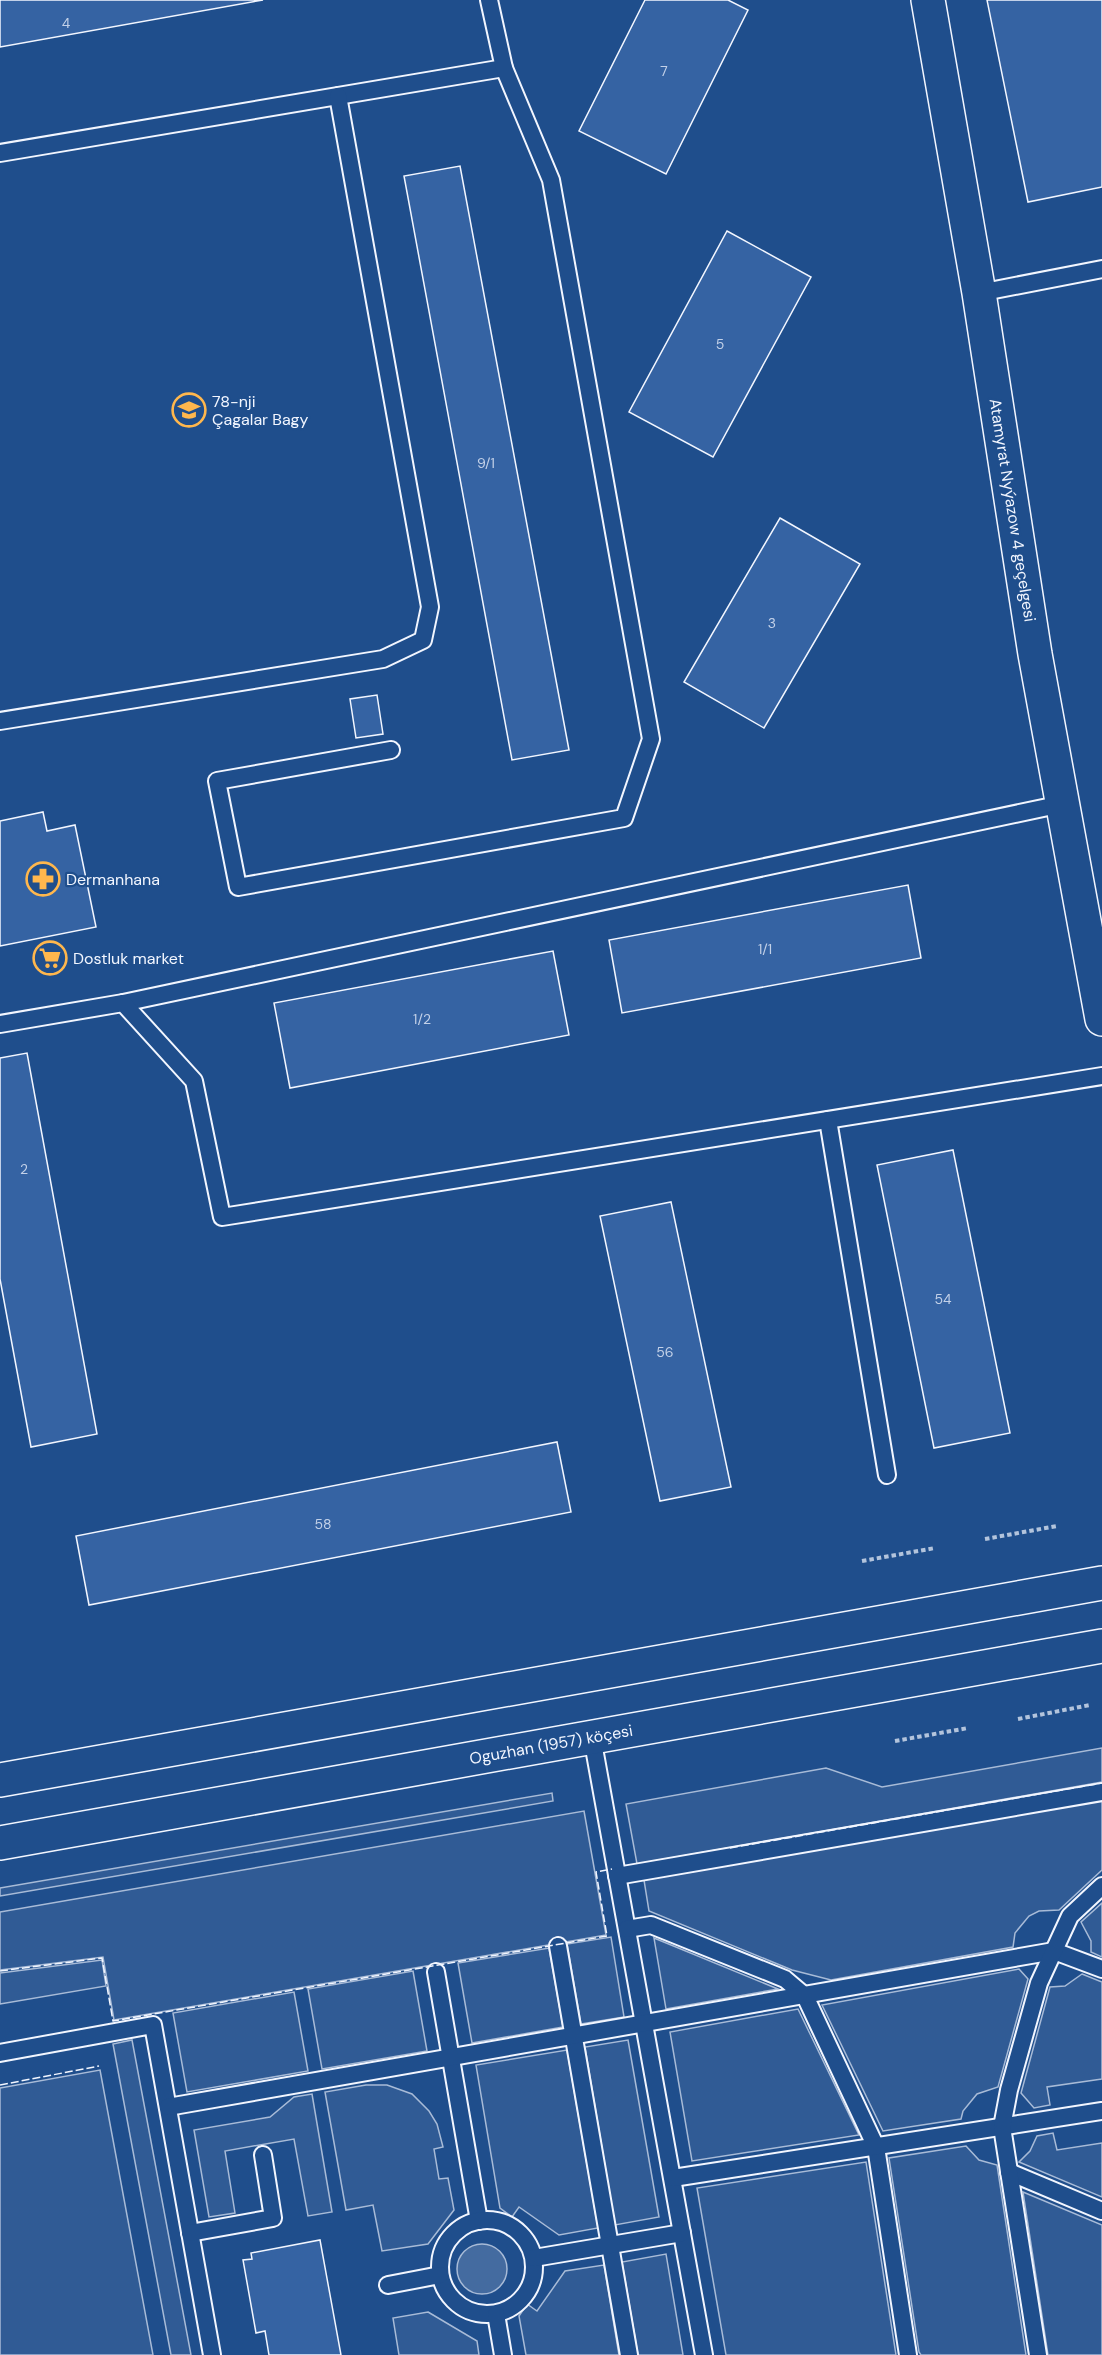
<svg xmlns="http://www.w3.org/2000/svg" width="1102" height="2355" viewBox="0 0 1102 2355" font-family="'DM Sans',sans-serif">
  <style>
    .built { fill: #305b95; stroke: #a8bbd7; stroke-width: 1.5 }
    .water { fill: #446ba0; stroke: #a8bbd7; stroke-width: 1.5 }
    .building { fill: #3563a3; stroke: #f2f6ff; stroke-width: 1.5 }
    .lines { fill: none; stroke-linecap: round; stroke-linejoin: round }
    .lane-casing { stroke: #f2f6ff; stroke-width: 20 }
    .street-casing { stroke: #f2f6ff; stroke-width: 36 }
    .secondary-casing { stroke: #f2f6ff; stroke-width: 36 }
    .path { stroke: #b3c4dc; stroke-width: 4; stroke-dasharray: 4.5 3; stroke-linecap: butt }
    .lane { stroke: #1f4e8c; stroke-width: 16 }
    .street { stroke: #1f4e8c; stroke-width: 33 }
    .secondary { stroke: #1f4e8c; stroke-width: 33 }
    .fence { stroke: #f2f6ff; stroke-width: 1.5; stroke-dasharray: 8 3; stroke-linecap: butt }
    .labels { text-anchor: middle; stroke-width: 4.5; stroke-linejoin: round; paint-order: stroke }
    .number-label { font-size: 14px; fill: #c3d1e8 }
    .poi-label { font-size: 16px; fill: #f2f6ff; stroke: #1f4e8c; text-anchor: start }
    .street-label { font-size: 16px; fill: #f2f6ff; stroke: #1f4e8c }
  </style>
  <rect width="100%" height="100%" fill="#1f4e8c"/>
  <g class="built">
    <polygon points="1102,1748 1102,1782 637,1864 626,1804 826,1768 882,1787"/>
    <polygon points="552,1793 553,1801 0,1896 0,1888"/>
    <polygon points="1102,1800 1102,1870 1059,1910 1039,1911 1029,1916 1015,1933 1013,1947 831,1980 792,1970 649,1911 644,1880"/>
    <polygon points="584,1811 606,1935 114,2020 103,1957 0,1970 0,1912"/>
    <polygon points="1102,1903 1102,1957 1091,1952 1091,1941 1081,1922"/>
    <polygon points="611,1937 624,2017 581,2024 567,1944"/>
    <polygon points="654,1938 778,1989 666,2009"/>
    <polygon points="549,1948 563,2027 472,2043 458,1963"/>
    <polygon points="102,1960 106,1986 0,2004 0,1973"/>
    <polygon points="1019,1969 1028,1979 998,2087 977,2094 963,2111 961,2119 883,2131 822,2005"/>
    <polygon points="413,1971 427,2051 322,2069 308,1989"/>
    <polygon points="1082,1974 1102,1982 1102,2079 1047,2087 1050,2105 1034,2108 1021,2093 1050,1987 1065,1986"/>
    <polygon points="294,1992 308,2071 187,2092 173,2013"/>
    <polygon points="798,2009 859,2135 692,2161 670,2032"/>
    <polygon points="132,2040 191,2355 171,2355 113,2044"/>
    <polygon points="628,2040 659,2217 615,2225 585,2047"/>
    <polygon points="567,2050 598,2228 559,2235 519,2207 512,2217 500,2208 476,2065"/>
    <polygon points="100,2070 153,2355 0,2355 0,2088"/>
    <polygon points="366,2085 387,2085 412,2094 429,2111 437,2124 443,2147 434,2149 439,2179 448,2178 454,2210 428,2244 382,2251 373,2205 346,2210 325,2092"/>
    <polygon points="312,2094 332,2212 308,2216 294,2139 225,2151 235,2213 209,2217 194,2130 270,2117 294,2097"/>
    <polygon points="1053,2133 1057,2150 1102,2143 1102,2197 1019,2162 1030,2151 1037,2136"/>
    <polygon points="966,2146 979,2160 997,2165 1026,2355 921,2355 919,2352 889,2158"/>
    <polygon points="866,2162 896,2355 726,2355 697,2188"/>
    <polygon points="1023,2192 1102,2225 1102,2355 1048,2355"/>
    <polygon points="666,2254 683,2355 638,2355 622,2262"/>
    <polygon points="604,2265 619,2355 526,2355 519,2316 527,2304 537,2311 565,2271"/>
    <polygon points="428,2312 477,2341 479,2355 399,2355 393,2318"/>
  </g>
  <circle class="water" cx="482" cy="2269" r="25"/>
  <g class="building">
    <polygon points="0,0 263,0 0,47"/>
    <polygon points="645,0 728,0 748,10 666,174 579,131"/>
    <polygon points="987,0 1102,0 1102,187 1028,202"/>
    <polygon points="460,166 569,750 512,760 404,176"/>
    <polygon points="727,231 811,277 713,457 629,412"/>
    <polygon points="780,518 860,564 764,728 684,682"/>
    <polygon points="377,695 383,734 356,738 350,699"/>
    <polygon points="43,812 47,831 75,825 96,927 0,946 0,821"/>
    <polygon points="908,885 921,958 622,1013 609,940"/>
    <polygon points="553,951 569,1035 290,1088 274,1003"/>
    <polygon points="27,1053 97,1434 31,1447 0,1279 0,1058"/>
    <polygon points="953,1150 1010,1433 934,1448 877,1165"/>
    <polygon points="671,1202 731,1487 660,1501 600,1216"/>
    <polygon points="557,1442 571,1512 89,1605 76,1536"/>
    <polygon points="320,2240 341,2355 269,2355 265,2331 256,2333 243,2260 252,2259 251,2253"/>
  </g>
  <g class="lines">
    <defs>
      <g id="lane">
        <polyline points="0,153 504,68"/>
        <polyline points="979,293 1102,269"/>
        <polyline points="0,721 383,659 423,640 430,607 338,96"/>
        <polyline points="391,750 217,781 238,887 624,818 651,739 551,180 504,68 489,0"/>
        <polyline points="123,1003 1062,804"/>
        <polyline points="0,1024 123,1003 194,1081 222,1217 1102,1076"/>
        <polyline points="828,1120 887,1475"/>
        <polyline points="592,1737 704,2355"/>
        <polyline points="617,1876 1102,1792"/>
        <polyline points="627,1929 651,1925 785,1979 805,1996 876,2147 908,2355"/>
        <polyline points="558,1946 629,2355"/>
        <polyline points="436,1972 479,2221"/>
        <polyline points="0,2053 153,2025 212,2355"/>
        <polyline points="168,2107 1054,1951 1102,1969"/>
        <polyline points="1009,2172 1102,2211"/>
        <polyline points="673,2178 1102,2111"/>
        <circle cx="487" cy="2267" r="47"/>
        <polyline points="190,2233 273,2218 263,2155"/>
        <polyline points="534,2258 682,2233"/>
        <polyline points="388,2285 440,2275"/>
        <polyline points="496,2314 503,2355"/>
        <polyline points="1038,2355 1002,2127 1009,2090 1039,1983 1070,1916 1102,1886"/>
      </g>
      <polyline id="street" points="928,0 979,293 1035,654 1102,1019"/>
      <g id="secondary">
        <polyline points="0,1780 1102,1583"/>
        <polyline points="0,1843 1102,1646"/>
      </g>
    </defs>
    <use href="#lane" class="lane-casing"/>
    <use href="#street" class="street-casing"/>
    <use href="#secondary" class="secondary-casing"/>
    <g class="path">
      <polyline points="985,1539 1057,1526"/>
      <polyline points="862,1561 935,1548"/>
      <polyline points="1018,1719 1090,1705"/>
      <polyline points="895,1741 968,1728"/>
    </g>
    <use href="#lane" class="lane"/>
    <use href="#street" class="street"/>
    <use href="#secondary" class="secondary"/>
    <g class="fence">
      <polyline points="730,1848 1102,1783"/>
      <polyline points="0,1971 102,1958 113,2021 607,1936 596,1872 612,1869"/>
      <polyline points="0,2085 99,2066"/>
    </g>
  </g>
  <defs>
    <symbol id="school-ring" viewBox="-11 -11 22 22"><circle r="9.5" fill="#1f4e8c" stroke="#ffb74d" stroke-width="1.5"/><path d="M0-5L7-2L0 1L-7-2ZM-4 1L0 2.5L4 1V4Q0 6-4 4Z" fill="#ffb74d"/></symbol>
    <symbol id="pharmacy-ring" viewBox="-11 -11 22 22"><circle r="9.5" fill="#1f4e8c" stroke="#ffb74d" stroke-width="1.5"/><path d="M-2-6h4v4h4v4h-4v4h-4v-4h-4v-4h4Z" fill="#ffb74d"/></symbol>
    <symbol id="supermarket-ring" viewBox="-11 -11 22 22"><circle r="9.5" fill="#1f4e8c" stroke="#ffb74d" stroke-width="1.5"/><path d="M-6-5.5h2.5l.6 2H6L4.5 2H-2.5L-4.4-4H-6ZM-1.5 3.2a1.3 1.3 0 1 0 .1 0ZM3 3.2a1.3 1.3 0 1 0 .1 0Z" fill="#ffb74d"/></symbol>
  </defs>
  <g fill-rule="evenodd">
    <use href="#school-ring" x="170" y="391" width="38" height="38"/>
    <use href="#pharmacy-ring" x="24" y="860" width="38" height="38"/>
    <use href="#supermarket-ring" x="31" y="939" width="38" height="38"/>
  </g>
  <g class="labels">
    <g class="number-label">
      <text x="66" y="28">4</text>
      <text x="664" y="76">7</text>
      <text x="720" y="349">5</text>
      <text x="486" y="468">9/1</text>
      <text x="772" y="628">3</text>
      <text x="765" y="954">1/1</text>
      <text x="422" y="1024">1/2</text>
      <text x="24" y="1174">2</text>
      <text x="943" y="1304">54</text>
      <text x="665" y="1357">56</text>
      <text x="323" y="1529">58</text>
    </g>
    <g class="poi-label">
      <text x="212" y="407">78-nji<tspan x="212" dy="18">Çagalar Bagy</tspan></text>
      <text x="66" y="885">Dermanhana</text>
      <text x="73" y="964">Dostluk market</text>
    </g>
    <g class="street-label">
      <text transform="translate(1013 510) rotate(81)" y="6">Atamyrat Nyýazow 4 geçelgesi</text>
      <text transform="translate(551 1744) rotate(-10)" y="6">Oguzhan (1957) köçesi</text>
    </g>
  </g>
</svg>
